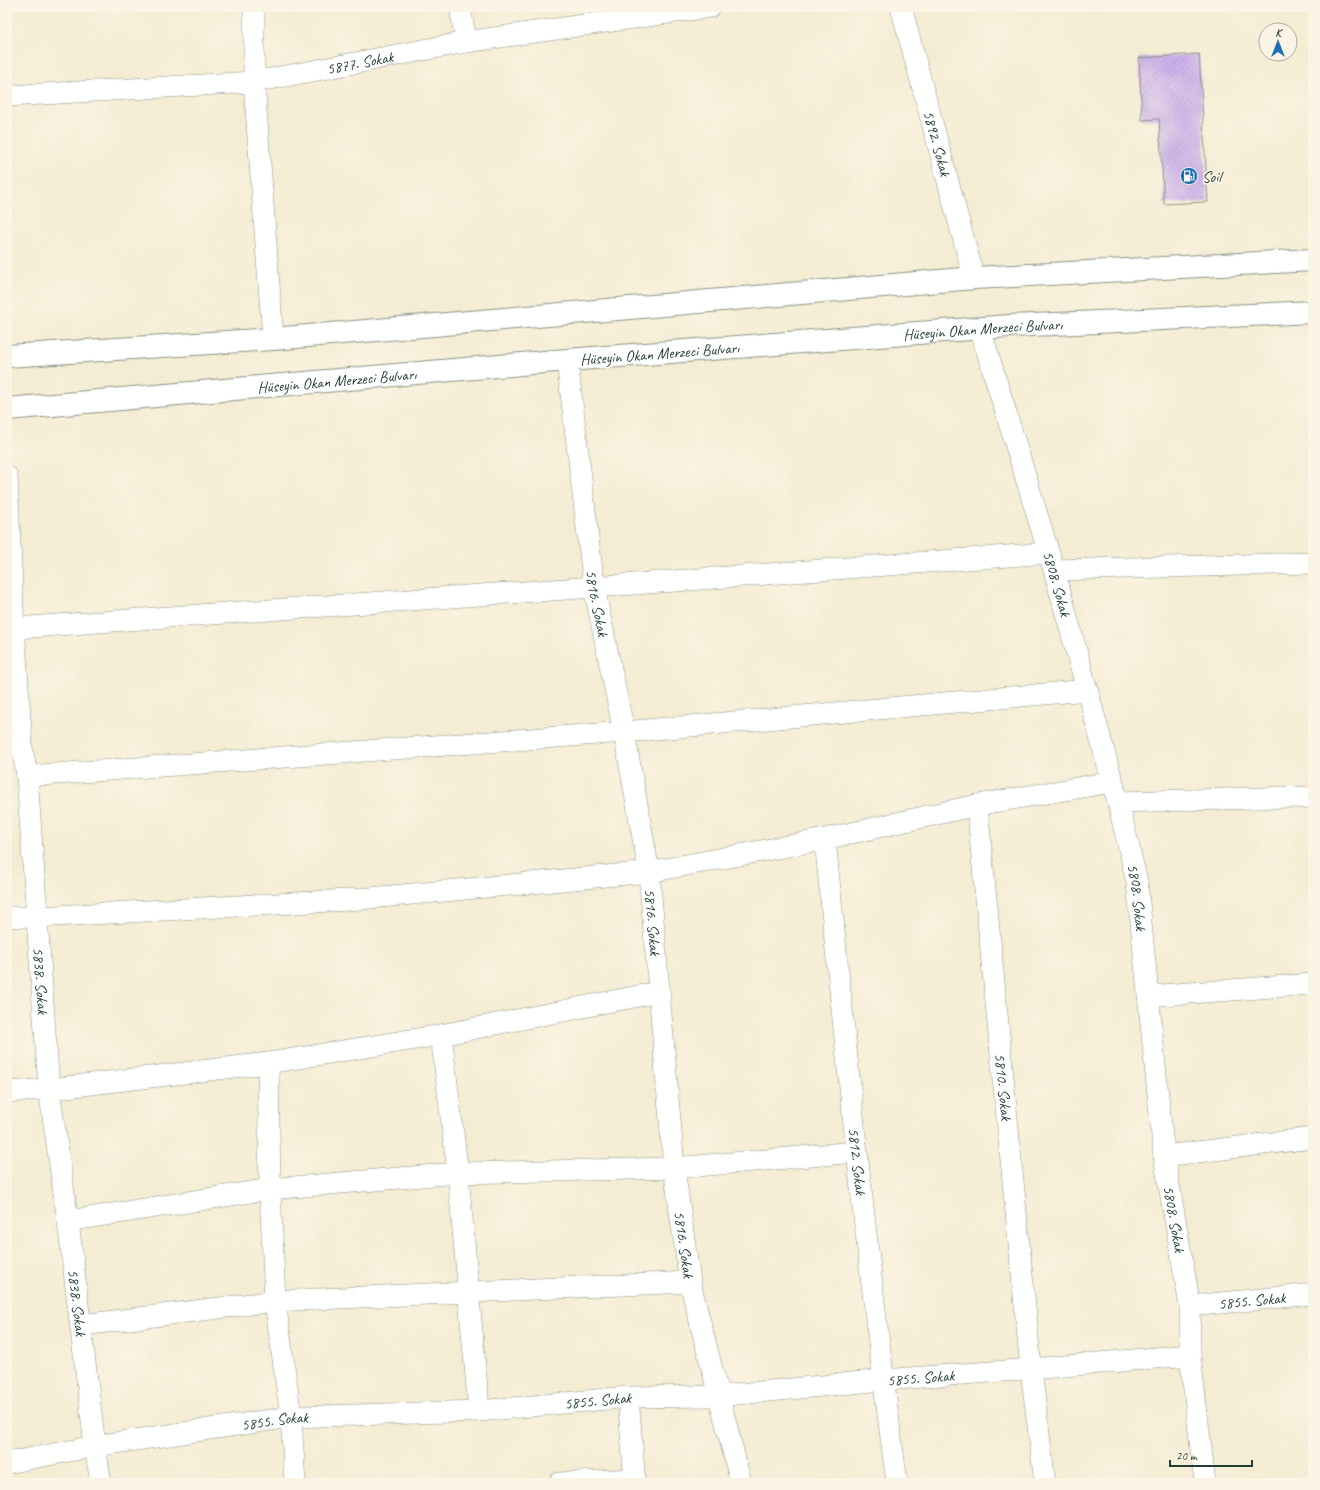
<svg xmlns="http://www.w3.org/2000/svg" width="1320" height="1490" viewBox="0 0 1320 1490" font-family="Caveat,sans-serif">
  <style>
    .building { fill: url(#building-hatch) }
    .lines { fill: none; stroke-linecap: round; stroke-linejoin: round }
    .minor-casing { stroke: #8a9484; stroke-width: 22 }
    .primary-casing { stroke: #8a9484; stroke-width: 24 }
    .minor { stroke: #fff; stroke-width: 21 }
    .primary { stroke: #fff; stroke-width: 22 }
    .labels { text-anchor: middle; stroke-width: 3; stroke-linejoin: round; paint-order: stroke }
    .street-label { font-size: 16px; fill: #1f3d34; stroke: #fcf5e5 }
    .poi-label { font-size: 16px; fill: #1f3d34; stroke: #fcf5e5; text-anchor: start }
  </style>
  <defs>
    <pattern id="building-hatch" width="6" height="6" patternUnits="userSpaceOnUse"><rect width="6" height="6" fill="#cfb2eb"/><path d="M-1 1l2-2M0 6l6-6M5 7l2-2" fill="none" stroke="#a792bf"/></pattern>
  </defs>
  <rect width="100%" height="100%" fill="#fcf5e5"/>
  <filter id="ink" filterUnits="userSpaceOnUse"><feTurbulence type="fractalNoise" baseFrequency=".025" numOctaves="2"/><feDisplacementMap in="SourceGraphic" scale="8" xChannelSelector="R" yChannelSelector="G"/><feConvolveMatrix kernelMatrix="1 2 1 2 8 2 1 2 1" color-interpolation-filters="sRGB"/></filter>
  <filter id="wash" filterUnits="userSpaceOnUse"><feTurbulence type="fractalNoise" baseFrequency=".012" numOctaves="4" result="noise"/><feDisplacementMap in="SourceGraphic" scale="16" xChannelSelector="R" yChannelSelector="G"/><feGaussianBlur stdDeviation="0.9" result="paint"/><feColorMatrix in="noise" values="0 0 0 0 0 0 0 0 0 0 0 0 0 0 0 0 0 1.4 0 .05"/><feComposite in="paint" operator="in"/></filter>
  <g filter="url(#wash)">
    <rect width="100%" height="100%" fill="#f4ecd3"/>
    <g id="blocks">
      <polygon class="building" points="1199,54 1208,202 1164,204 1159,119 1142,120 1139,58"/>
    </g>
  </g>
  <g filter="url(#ink)">
    <use href="#blocks" fill-opacity="0" stroke="#8a9484" stroke-width="1"/>
    <g class="lines">
      <defs>
        <g id="minor">
          <polyline points="254,7 254,82 273,339"/>
          <polyline points="460,7 466,42"/>
          <path id="s1" d="M901 7 974 278"/>
          <path id="s2" d="M7 96 254 82 466 42 710 7"/>
          <path id="s3" d="M980 328 1054 570 1118 802 1137 882 1164 1156 1190 1306V1355L1205 1483"/>
          <path id="s4" d="M567 360 594 587 624 732 649 872 674 1168 690 1282 741 1483"/>
          <path id="s5" d="M7 476 13 610 22 747 27 776 49 1089 68 1221 95 1446 101 1483"/>
          <polyline points="1054,570 1313,563"/>
          <polyline points="15,628 594,587 1048,553"/>
          <polyline points="27,776 624,732 1088,690"/>
          <polyline points="1118,802 1294,797 1313,798"/>
          <path id="s6" d="M977 805 1031 1369 1045 1483"/>
          <path id="s7" d="M825 839C846 1054 868 1269 897 1483"/>
          <polyline points="7,917 36,917 348,900 649,872 825,839 977,805 1112,782"/>
          <polyline points="1148,996 1313,984"/>
          <polyline points="441,1035 458,1173 479,1411"/>
          <polyline points="268,1063 270,1189 275,1301 291,1417 295,1483"/>
          <polyline points="7,1092 49,1089 268,1063 441,1035 659,992"/>
          <polyline points="1164,1156 1313,1138"/>
          <polyline points="68,1221 270,1189 458,1173 674,1168 856,1152"/>
          <path id="s8" d="M1190 1306 1313 1294"/>
          <polyline points="82,1325 275,1301 690,1282"/>
          <polyline points="628,1397 635,1483"/>
          <path id="s9" d="M7 1463 95 1446 291 1417 479 1411 628 1397 718 1396 883 1380 1031 1369 1190 1355"/>
          <polyline points="559,1483 635,1479"/>
        </g>
        <g id="primary">
          <polyline points="7,356 273,339 974,278 1313,260"/>
          <path id="s10" d="M7 409 567 360 1009 326 1313 312"/>
        </g>
      </defs>
      <use href="#minor" class="minor-casing"/>
      <use href="#primary" class="primary-casing"/>
      <use href="#minor" class="minor"/>
      <use href="#primary" class="primary"/>
    </g>
  </g>
  <defs>
    <symbol id="fuel-disc" viewBox="-11 -11 22 22"><circle r="9.5" fill="#1f6fb2" stroke="#fcf5e5"/><path d="M-5.5-6h7V0h2V4h1.3V-2.5L3-4.5l.8-.8L6-3V5H2.5V1h-1V6h-7ZM-4.2-4.7v3.2H.2V-4.7Z" fill="#fff"/></symbol>
  </defs>
  <g fill-rule="evenodd">
    <use href="#fuel-disc" x="1179" y="166" width="20" height="20"/>
  </g>
  <g class="labels">
    <g class="street-label">
      <text dy="6" stroke="none"><textPath href="#s2" startOffset="355">5877. Sokak</textPath></text>
      <text dy="6" stroke="none"><textPath href="#s1" startOffset="141">5892. Sokak</textPath></text>
      <text dy="6" stroke="none"><textPath href="#s10" startOffset="979">Hüseyin Okan Merzeci Bulvarı</textPath></text>
      <text dy="6" stroke="none"><textPath href="#s10" startOffset="655">Hüseyin Okan Merzeci Bulvarı</textPath></text>
      <text dy="6" stroke="none"><textPath href="#s10" startOffset="331">Hüseyin Okan Merzeci Bulvarı</textPath></text>
      <text dy="6" stroke="none"><textPath href="#s3" startOffset="267">5808. Sokak</textPath></text>
      <text dy="6" stroke="none"><textPath href="#s4" startOffset="245">5816. Sokak</textPath></text>
      <text dy="6" stroke="none"><textPath href="#s3" startOffset="591">5808. Sokak</textPath></text>
      <text dy="6" stroke="none"><textPath href="#s4" startOffset="569">5816. Sokak</textPath></text>
      <text dy="6" stroke="none"><textPath href="#s5" startOffset="506">5838. Sokak</textPath></text>
      <text dy="6" stroke="none"><textPath href="#s6" startOffset="283">5810. Sokak</textPath></text>
      <text dy="6" stroke="none"><textPath href="#s7" startOffset="324">5812. Sokak</textPath></text>
      <text dy="6" stroke="none"><textPath href="#s3" startOffset="915">5808. Sokak</textPath></text>
      <text dy="6" stroke="none"><textPath href="#s4" startOffset="893">5816. Sokak</textPath></text>
      <text dy="6" stroke="none"><textPath href="#s8" startOffset="62">5855. Sokak</textPath></text>
      <text dy="6" stroke="none"><textPath href="#s5" startOffset="830">5838. Sokak</textPath></text>
      <text dy="6" stroke="none"><textPath href="#s9" startOffset="919">5855. Sokak</textPath></text>
      <text dy="6" stroke="none"><textPath href="#s9" startOffset="595">5855. Sokak</textPath></text>
      <text dy="6" stroke="none"><textPath href="#s9" startOffset="271">5855. Sokak</textPath></text>
    </g>
    <g class="poi-label">
      <text x="1202" y="182">Soil</text>
    </g>
  </g>
  <rect width="1320" height="1490" fill="none" stroke="#fcf5e5" stroke-width="24"/>
  <g transform="translate(1278 42)"><circle r="19" fill="#fcf5e5" stroke="#a4ab9e"/>
  <path d="M0-3L7 15L0 10L-7 15Z" fill="#1f6fb2"/>
  <text y="-6" font-size="11" font-weight="bold" text-anchor="middle" fill="#1f3d34">K</text>
  </g>
  <path d="M1170 1460v6h82v-6" fill="none" stroke="#1f3d34" stroke-width="2"/>
  <text x="1176" y="1460" font-size="12" fill="#1f3d34" stroke="#fcf5e5" stroke-width="3" paint-order="stroke">20 m</text>
</svg>
